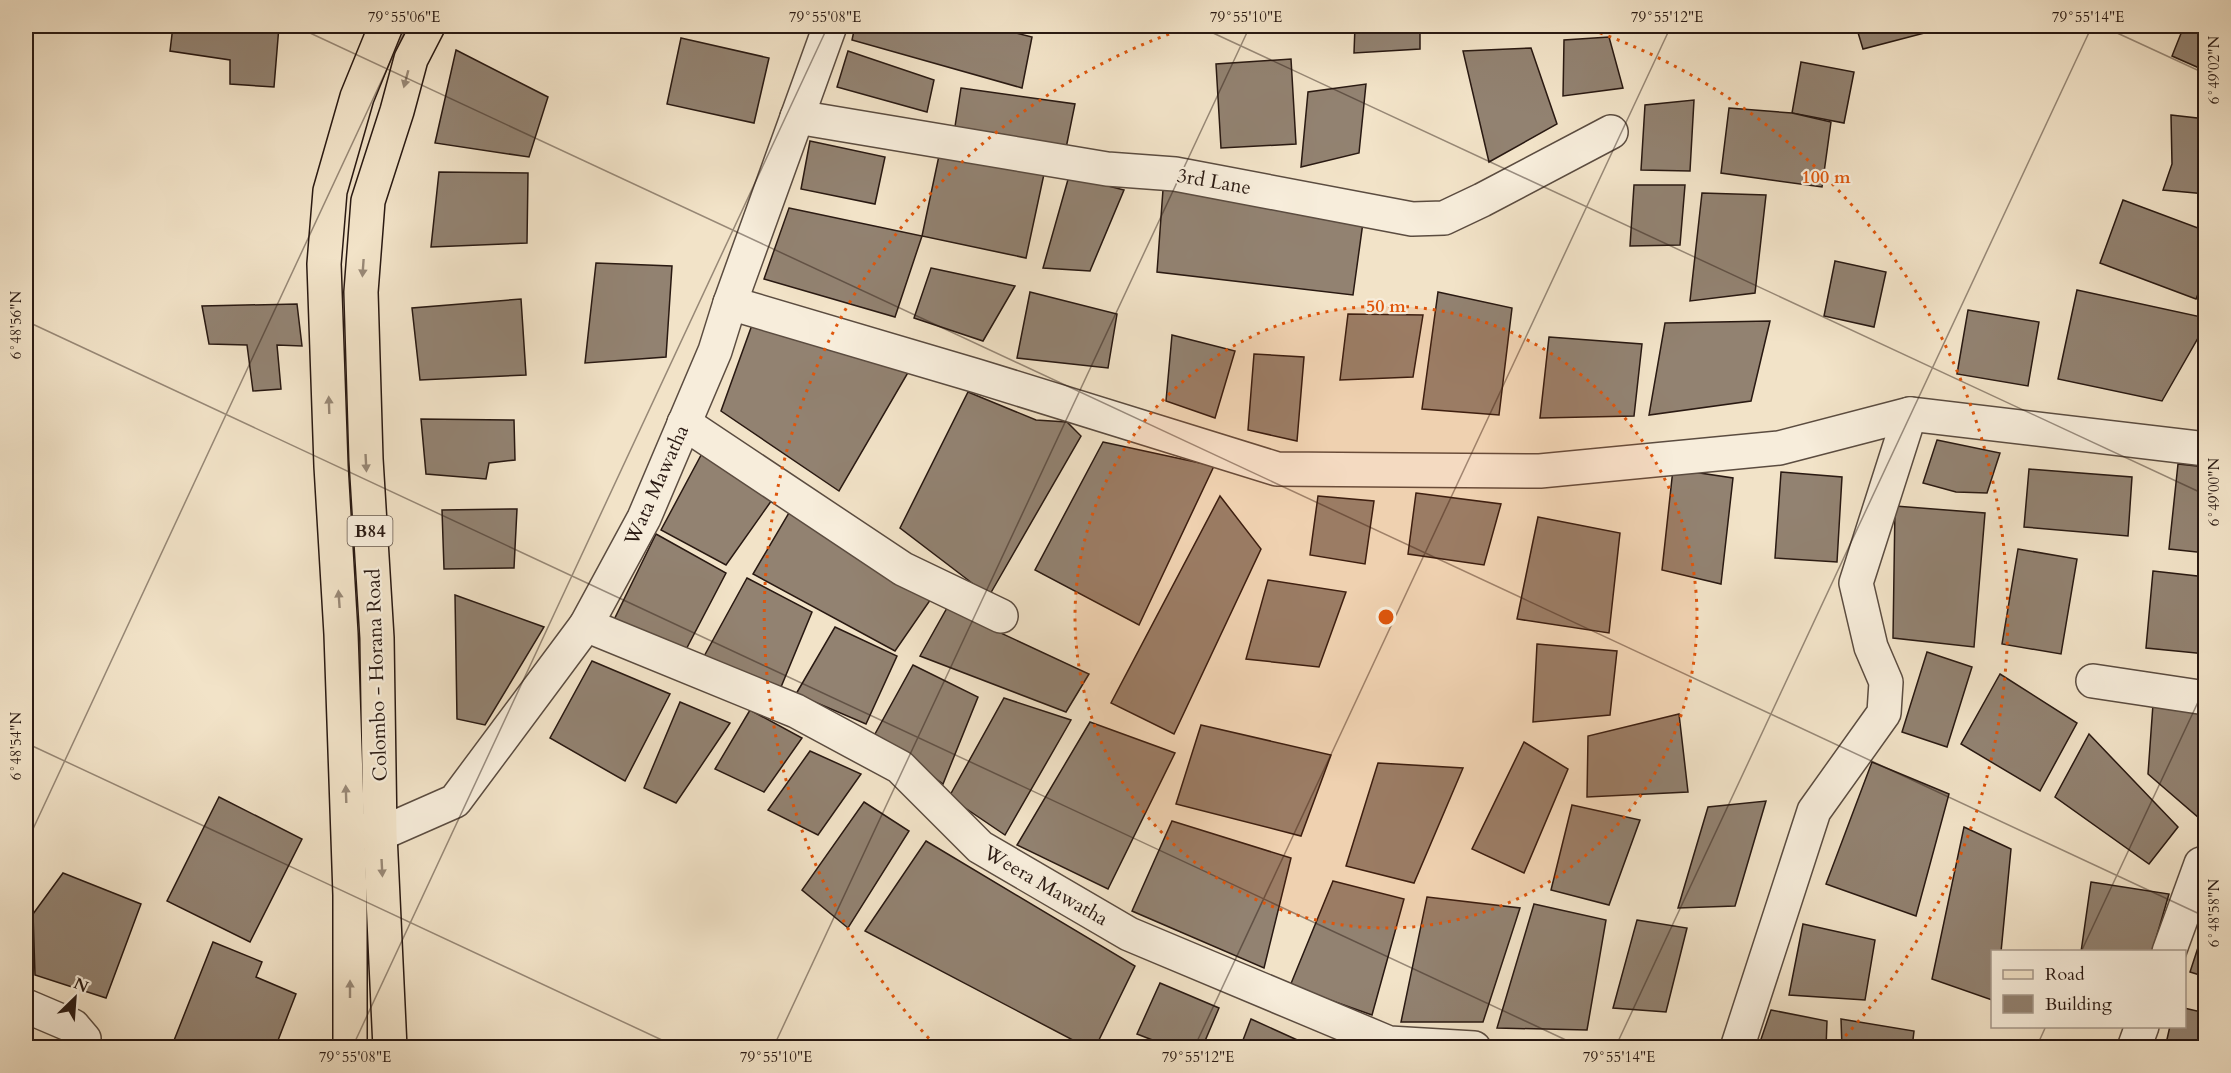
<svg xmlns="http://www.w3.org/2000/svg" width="2231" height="1073" viewBox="0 0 2231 1073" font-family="Cardo,serif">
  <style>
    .building { fill: #928271; stroke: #291912; stroke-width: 1.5 }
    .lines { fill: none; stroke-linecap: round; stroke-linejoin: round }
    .minor-casing { stroke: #5b4c40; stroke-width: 36 }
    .major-casing { stroke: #291912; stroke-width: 36 }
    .minor { stroke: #f7eddb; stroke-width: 33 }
    .major { stroke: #f2e3c8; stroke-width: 33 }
    .oneway { fill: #988876 }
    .ticks { fill: none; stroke: #291912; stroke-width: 1.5; stroke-opacity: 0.45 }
    .ring { fill: none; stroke: #de560c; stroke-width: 3; stroke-dasharray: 3 6 }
    .labels { text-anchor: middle; stroke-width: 4.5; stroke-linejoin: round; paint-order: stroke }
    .shield { fill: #f7eddb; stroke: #67594e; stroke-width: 1.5 }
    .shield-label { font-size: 18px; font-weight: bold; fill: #291912 }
    .street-label { font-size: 20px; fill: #291912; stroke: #f7eddb }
    .centre { fill: #de560c; stroke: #f7eddb; stroke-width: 3 }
    .ring-label { font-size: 18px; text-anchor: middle; font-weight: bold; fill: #de560c; stroke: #f7eddb; stroke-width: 4.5; stroke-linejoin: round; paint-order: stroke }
    .neatline { fill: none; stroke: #291912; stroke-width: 2 }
    .ticks-label { font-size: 15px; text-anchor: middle; fill: #291912 }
  </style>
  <rect width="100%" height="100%" fill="#f2e3c8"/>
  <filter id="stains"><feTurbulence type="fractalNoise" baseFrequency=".00333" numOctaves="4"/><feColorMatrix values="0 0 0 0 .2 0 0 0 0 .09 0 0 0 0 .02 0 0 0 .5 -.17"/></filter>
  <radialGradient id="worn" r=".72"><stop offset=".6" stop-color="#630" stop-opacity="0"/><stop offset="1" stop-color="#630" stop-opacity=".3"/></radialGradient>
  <g class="building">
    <polygon points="173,26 279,26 274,87 230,84 230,60 170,51"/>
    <polygon points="855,26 988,26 1032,37 1022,88 852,40"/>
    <polygon points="1355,26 1420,26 1420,49 1354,53"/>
    <polygon points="1856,26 1935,26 1936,30 1863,49"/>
    <polygon points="2184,26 2206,26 2206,71 2172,56"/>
    <polygon points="1609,37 1623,88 1563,96 1564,40"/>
    <polygon points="681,38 769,58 754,123 667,104"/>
    <polygon points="1531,48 1557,124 1489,162 1463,51"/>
    <polygon points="456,50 548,97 529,157 435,143"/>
    <polygon points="848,51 934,80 927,112 837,87"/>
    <polygon points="1291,59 1296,144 1221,148 1216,64"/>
    <polygon points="1801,62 1854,72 1844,123 1792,113"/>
    <polygon points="1366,84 1359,153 1301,167 1308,92"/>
    <polygon points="961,88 1075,104 1064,158 954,133"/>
    <polygon points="1694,100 1690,171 1641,170 1645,105"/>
    <polygon points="1729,108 1792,113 1831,122 1822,187 1721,173"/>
    <polygon points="2171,115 2206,119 2206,194 2163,190 2172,164"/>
    <polygon points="810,141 885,157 875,204 801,189"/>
    <polygon points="940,151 1044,174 1026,258 922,236"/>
    <polygon points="439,172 528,173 527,243 431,247"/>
    <polygon points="1069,176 1124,190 1090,271 1043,268"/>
    <polygon points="1164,176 1364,215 1353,295 1157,272"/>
    <polygon points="1634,185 1685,185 1680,245 1630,246"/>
    <polygon points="1702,193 1766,195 1755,293 1690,301"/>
    <polygon points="2123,200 2206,231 2206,274 2196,299 2100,263"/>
    <polygon points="789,208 922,236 895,317 764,279"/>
    <polygon points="1835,261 1886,272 1874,327 1824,316"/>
    <polygon points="596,263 672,266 666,357 585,363"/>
    <polygon points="931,268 1015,286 983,341 914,318"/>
    <polygon points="2077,290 2206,318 2206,324 2162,401 2058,379"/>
    <polygon points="1030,292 1117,314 1108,368 1017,358"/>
    <polygon points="1438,292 1512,308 1499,415 1422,409"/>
    <polygon points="521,299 526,375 420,380 412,308"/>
    <polygon points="297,304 302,346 277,345 281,389 253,391 247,345 209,344 202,306"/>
    <polygon points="1968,310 2039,322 2028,386 1957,374"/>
    <polygon points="1348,314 1423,315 1413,377 1340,380"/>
    <polygon points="1770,321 1751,401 1649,415 1665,323"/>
    <polygon points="752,325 913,364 839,491 721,411"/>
    <polygon points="1172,335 1235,351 1215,418 1166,401"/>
    <polygon points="1549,337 1642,344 1634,416 1540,418"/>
    <polygon points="1254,354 1304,357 1297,441 1248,430"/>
    <polygon points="968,392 1036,420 1067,422 1081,436 989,596 900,528"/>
    <polygon points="421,419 514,420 515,460 489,463 486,479 426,474"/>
    <polygon points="1937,440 2000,453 1987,493 1956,492 1923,483"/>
    <polygon points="1103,442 1214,466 1139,625 1035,570"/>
    <polygon points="707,444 779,490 726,565 661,530"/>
    <polygon points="2178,464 2206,467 2206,553 2169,549"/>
    <polygon points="1673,469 1733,478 1721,584 1662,570"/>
    <polygon points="2029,469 2132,477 2128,536 2024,527"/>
    <polygon points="1781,472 1842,477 1837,562 1775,558"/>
    <polygon points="1416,493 1501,504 1484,565 1408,554"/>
    <polygon points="1220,496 1261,549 1174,734 1111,703"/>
    <polygon points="1318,496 1374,501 1365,564 1310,555"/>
    <polygon points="793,506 933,596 895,651 753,574"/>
    <polygon points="1895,506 1985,513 1974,647 1893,638"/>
    <polygon points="517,509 514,568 444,569 442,510"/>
    <polygon points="1538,517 1620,533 1609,633 1517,619"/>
    <polygon points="656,534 726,573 681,659 610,628"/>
    <polygon points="2018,549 2077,559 2061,654 2002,644"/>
    <polygon points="2153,571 2206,577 2206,654 2146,648"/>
    <polygon points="747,578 812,612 781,687 702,660"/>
    <polygon points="1268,580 1346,592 1319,667 1246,659"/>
    <polygon points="455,595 544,627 485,725 457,719"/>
    <polygon points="947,608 1089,674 1066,712 920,656"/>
    <polygon points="835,627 897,656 866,724 796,694"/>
    <polygon points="1537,644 1617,651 1610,715 1533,722"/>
    <polygon points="1927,652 1972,667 1947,747 1902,732"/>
    <polygon points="592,661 670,694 625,781 550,738"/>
    <polygon points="913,665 978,697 943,784 875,734"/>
    <polygon points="2000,674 2077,723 2040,791 1961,744"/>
    <polygon points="1004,698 1071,720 1005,835 949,797"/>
    <polygon points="680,702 730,723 676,803 644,788"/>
    <polygon points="2153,704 2206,708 2206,824 2148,774"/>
    <polygon points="750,710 802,738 764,792 715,769"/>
    <polygon points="1679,714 1688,792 1587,797 1588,736"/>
    <polygon points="1090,722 1175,753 1108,889 1017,845"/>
    <polygon points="1201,725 1331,755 1301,836 1176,804"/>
    <polygon points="2089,734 2178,827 2149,864 2055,797"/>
    <polygon points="1524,742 1568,769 1524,873 1472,849"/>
    <polygon points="810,751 861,774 818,835 768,810"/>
    <polygon points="1872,762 1949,794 1916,916 1826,884"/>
    <polygon points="1378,763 1463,768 1414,883 1346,866"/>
    <polygon points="219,797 302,839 250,942 167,901"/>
    <polygon points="1766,801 1735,906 1678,908 1708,807"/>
    <polygon points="864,802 909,831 848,928 802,890"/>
    <polygon points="1572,805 1640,820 1609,905 1551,890"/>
    <polygon points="1172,821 1291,858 1264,968 1132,911"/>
    <polygon points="1964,827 2011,849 2001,952 1992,952 1992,1000 1932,979"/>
    <polygon points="926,841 1135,966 1095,1048 1088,1048 865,931"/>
    <polygon points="63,873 141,904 106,998 35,975 33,914"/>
    <polygon points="1333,881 1404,899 1372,1015 1290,986"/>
    <polygon points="2091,882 2169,894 2152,952 2081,952"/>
    <polygon points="1427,897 1520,908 1483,1022 1401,1022"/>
    <polygon points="1534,904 1606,920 1587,1030 1497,1028"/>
    <polygon points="1637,920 1687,928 1666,1012 1613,1008"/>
    <polygon points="2206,923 2206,977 2190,972"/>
    <polygon points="1803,924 1875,940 1865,1000 1789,995"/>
    <polygon points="213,942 262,962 256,977 296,994 275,1048 171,1048"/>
    <polygon points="1160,983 1219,1008 1202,1048 1173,1048 1137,1034"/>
    <polygon points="2184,1008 2206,1013 2206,1048 2165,1048 2170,1026 2184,1026"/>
    <polygon points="1771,1010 1827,1021 1826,1048 1758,1048"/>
    <polygon points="1251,1019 1315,1048 1240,1048"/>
    <polygon points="1841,1019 1914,1031 1912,1048 1842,1048"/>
  </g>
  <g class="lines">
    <defs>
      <g id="minor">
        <polyline points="797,117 1107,169 1175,174 1412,219 1444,218 1482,200 1611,132"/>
        <polyline points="730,303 977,376 1277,469 1540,471 1779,448 1910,414 2206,449"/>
        <polyline points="684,423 903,569 1001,616"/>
        <polyline points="586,625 796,711 900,767 980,847 1129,934 1389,1043 1474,1048"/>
        <polyline points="2093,681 2206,698"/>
        <polyline points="354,829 380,834 455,801 586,625 644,518 715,351 730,303 830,26"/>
        <polyline points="2169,952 2201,864"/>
        <polyline points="26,1006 73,1026 84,1039 83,1048"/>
        <polyline points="1737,1048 1814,811 1884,713 1886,682 1871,647 1856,583 1910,414"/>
        <polyline points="2134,1048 2142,1026"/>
      </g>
      <g id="major">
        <polyline points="350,1048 350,895 341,634 331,466 324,264 330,191 357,97 386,26"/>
        <polyline points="390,1048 380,834 377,638 366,459 361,292 368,201 397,111 411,59 428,26"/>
      </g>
    </defs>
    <use href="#minor" class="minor-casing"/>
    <use href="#major" class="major-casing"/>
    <use href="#minor" class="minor"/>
    <use href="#major" class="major"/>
  </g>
  <defs><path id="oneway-solid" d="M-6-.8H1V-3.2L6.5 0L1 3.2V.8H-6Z" transform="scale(1.5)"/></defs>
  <g class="oneway">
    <use href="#oneway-solid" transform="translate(406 79) rotate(105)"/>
    <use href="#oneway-solid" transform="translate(363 268) rotate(94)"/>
    <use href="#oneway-solid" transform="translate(329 405) rotate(-92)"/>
    <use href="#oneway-solid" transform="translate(366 463) rotate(87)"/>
    <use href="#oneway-solid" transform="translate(339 599) rotate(-94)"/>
    <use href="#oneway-solid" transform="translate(346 794) rotate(-92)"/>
    <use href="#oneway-solid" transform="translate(382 868) rotate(87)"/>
    <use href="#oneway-solid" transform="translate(350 989) rotate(-90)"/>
  </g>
  <path class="ticks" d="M295 26 2206 917M1198 26 2206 495M2102 26 2206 74M26 321 1583 1048M26 743 679 1048M26 844 407 26M2081 952 2206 685M352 1048 828 26M773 1048 1250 26M1194 1048 1671 26M1615 1048 2092 26M2036 1048 2046 1026"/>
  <circle cx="1386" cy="617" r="311" fill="#de560c" fill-opacity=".12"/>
  <g class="ring">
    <circle cx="1386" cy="617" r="311"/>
    <path d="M935 1045A622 622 0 0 1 1189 27M1583 27A622 622 0 0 1 1837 1045"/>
  </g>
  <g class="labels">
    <rect class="shield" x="347.5" y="516" width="45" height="30" rx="4.5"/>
    <g class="shield-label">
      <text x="370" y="537">B84</text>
    </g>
    <g class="street-label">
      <text transform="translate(1214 181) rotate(10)" y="7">3rd Lane</text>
      <text transform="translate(656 485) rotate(-66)" y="7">Wata Mawatha</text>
      <text transform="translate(376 675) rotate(-92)" y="7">Colombo - Horana Road</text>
      <text transform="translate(1046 885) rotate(30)" y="7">Weera Mawatha</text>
    </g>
  </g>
  <circle cx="1386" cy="617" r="9" class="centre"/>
  <g class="ring-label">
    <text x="1826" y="183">100 m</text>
    <text x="1386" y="312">50 m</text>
  </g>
  <rect width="2231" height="1073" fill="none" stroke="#f2e3c8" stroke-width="66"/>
  <rect x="1991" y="950" width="195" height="78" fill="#f7eddb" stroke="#a5988b" stroke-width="1.5"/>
  <rect x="2003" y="970" width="30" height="9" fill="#f2e3c8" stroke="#a5988b" stroke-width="1.5"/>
  <text x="2045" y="980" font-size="18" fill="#291912">Road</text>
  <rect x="2003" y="995" width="30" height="18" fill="#928271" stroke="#a5988b" stroke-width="1.5"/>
  <text x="2045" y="1010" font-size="18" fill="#291912">Building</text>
  <g transform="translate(75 998) rotate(25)" stroke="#f7eddb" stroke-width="4.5" paint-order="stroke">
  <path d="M0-4.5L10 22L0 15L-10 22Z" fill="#291912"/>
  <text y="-9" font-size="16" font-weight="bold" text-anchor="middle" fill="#291912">N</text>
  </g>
  <rect x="33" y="33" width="2165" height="1007" class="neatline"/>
  <g class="ticks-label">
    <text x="404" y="22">79°55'06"E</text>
    <text x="825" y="22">79°55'08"E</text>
    <text x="1246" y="22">79°55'10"E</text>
    <text x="1667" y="22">79°55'12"E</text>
    <text x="2088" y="22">79°55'14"E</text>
    <text transform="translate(2214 70) rotate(-90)" y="5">6°49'02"N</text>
    <text transform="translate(16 325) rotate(-90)" y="5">6°48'56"N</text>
    <text transform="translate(2214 492) rotate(-90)" y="5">6°49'00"N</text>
    <text transform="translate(16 746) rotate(-90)" y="5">6°48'54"N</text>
    <text transform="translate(2214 913) rotate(-90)" y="5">6°48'58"N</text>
    <text x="355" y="1062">79°55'08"E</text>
    <text x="776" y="1062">79°55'10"E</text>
    <text x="1198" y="1062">79°55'12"E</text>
    <text x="1619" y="1062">79°55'14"E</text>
  </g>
  <rect width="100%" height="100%" filter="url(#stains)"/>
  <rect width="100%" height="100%" fill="url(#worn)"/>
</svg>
